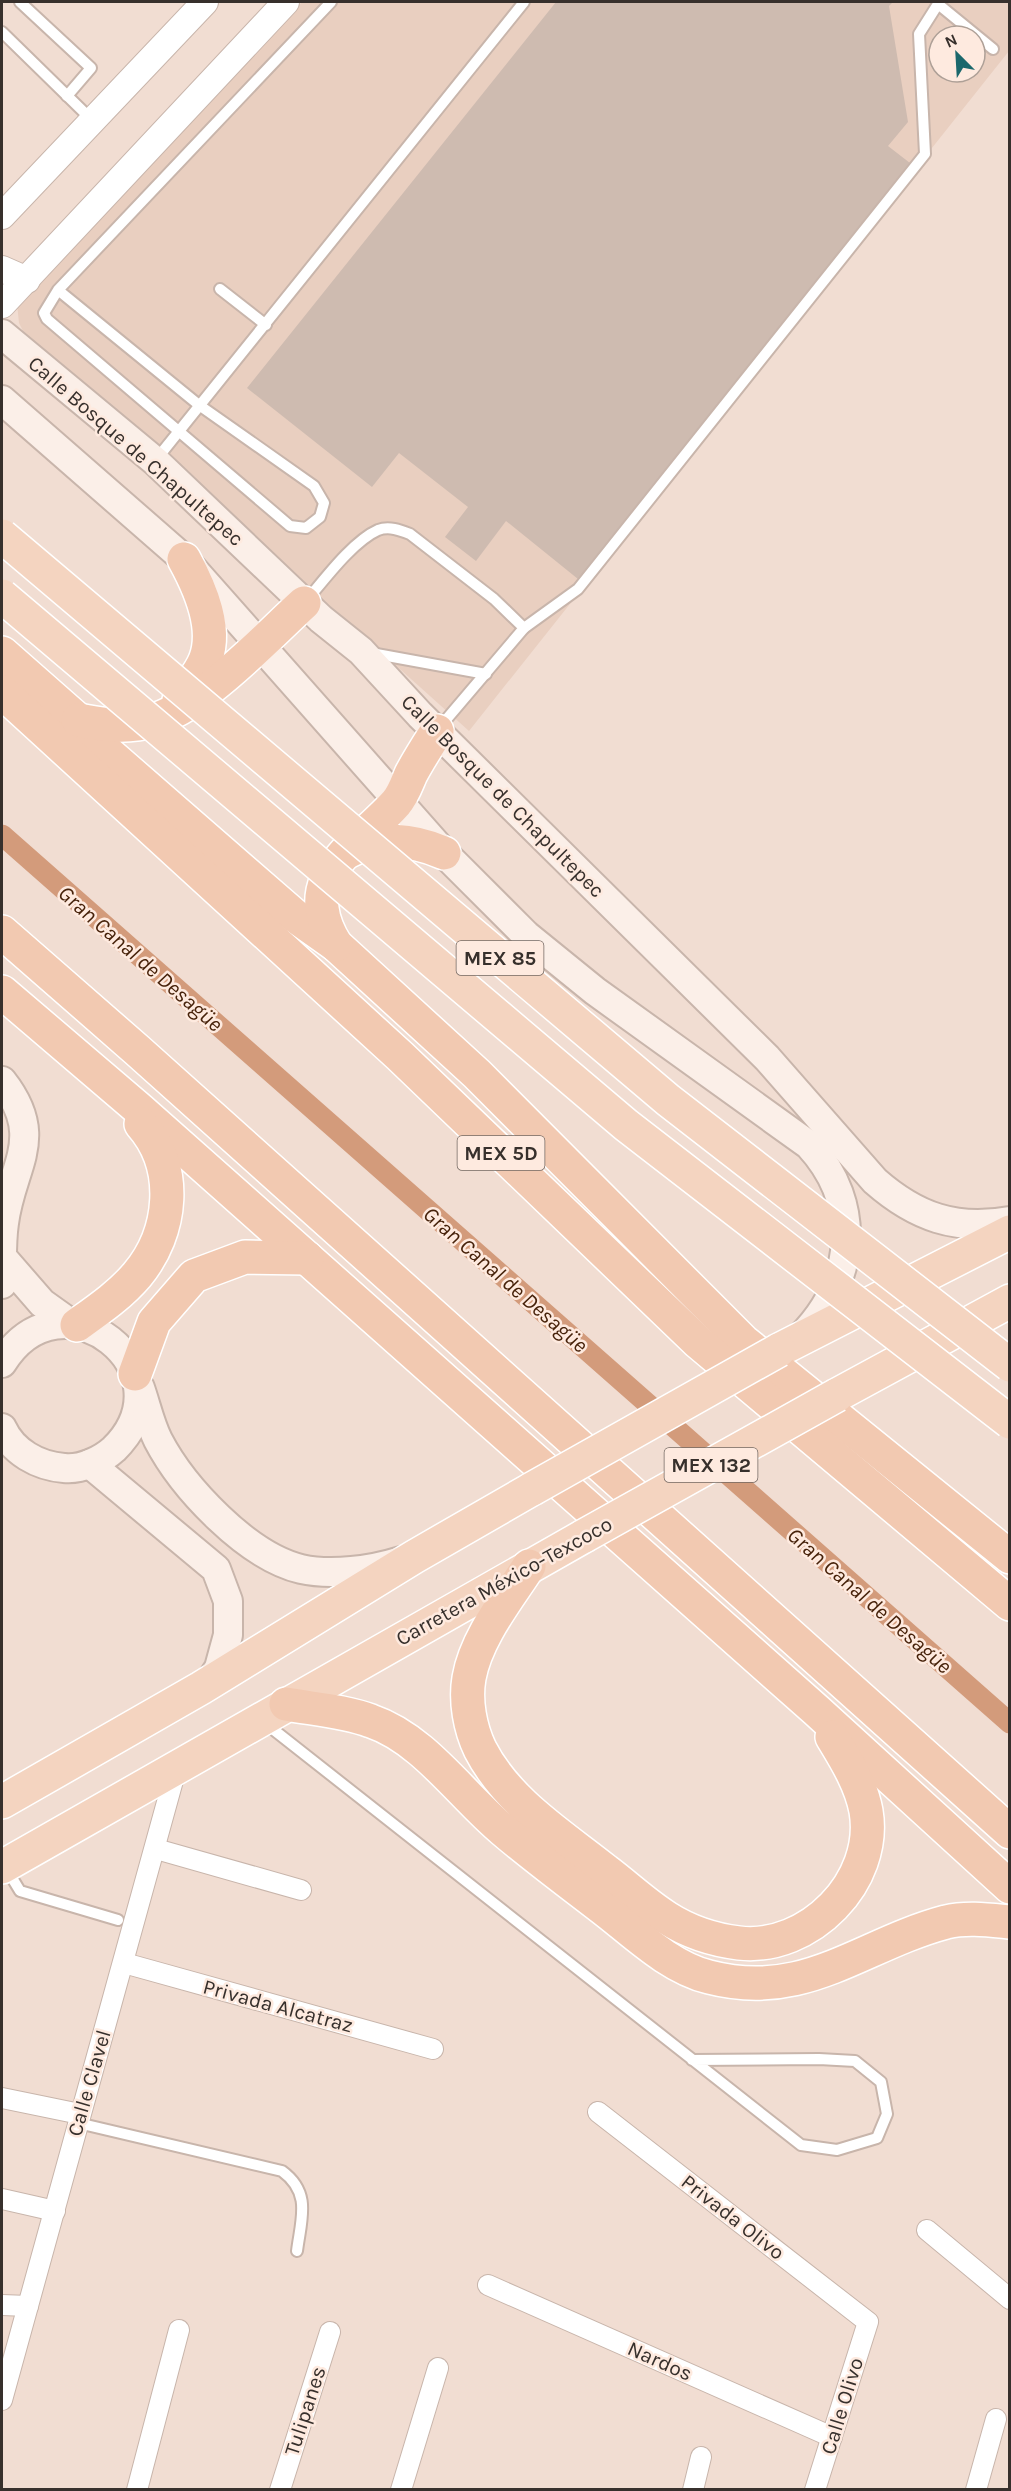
<svg xmlns="http://www.w3.org/2000/svg" width="1011" height="2491" viewBox="0 0 1011 2491" font-family="Karla,sans-serif">
  <style>
    .built { fill: #e9cfc0; fill-rule: evenodd }
    .lines { fill: none; stroke-linecap: round; stroke-linejoin: round }
    .canal { stroke: #d39b7b; stroke-width: 21 }
    .building { fill: #cebbb0 }
    .service-casing { stroke: #c8b5ab; stroke-width: 14 }
    .minor-casing { stroke: #c8b5ab; stroke-width: 22 }
    .tertiary-casing { stroke: #c8b5ab; stroke-width: 28 }
    .secondary-casing { stroke: #c8b5ab; stroke-width: 32 }
    .trunk-casing { stroke: #fff; stroke-width: 36 }
    .motorway-casing { stroke: #fff; stroke-width: 36 }
    .service { stroke: #fff; stroke-width: 10 }
    .minor { stroke: #fff; stroke-width: 20 }
    .tertiary { stroke: #fff; stroke-width: 26 }
    .secondary { stroke: #fbefe8; stroke-width: 28 }
    .trunk { stroke: #f4d4c0; stroke-width: 33 }
    .motorway { stroke: #f2c9b1; stroke-width: 33 }
    .trunk-bridge-casing { stroke: #fff; stroke-width: 36; stroke-linecap: butt }
    .trunk-bridge { stroke: #f4d4c0; stroke-width: 33 }
    .labels { text-anchor: middle; stroke-width: 5; stroke-linejoin: round; paint-order: stroke }
    .shield { fill: #feeadf; stroke: #736862; stroke-width: 1.5 }
    .shield-label { font-size: 20px; font-weight: bold; fill: #37302c }
    .street-label { font-size: 21px; fill: #37302c; stroke: #feeadf }
    .water-label { font-size: 22px; font-style: italic; fill: #47220a; stroke: #feeadf }
  </style>
  <rect width="100%" height="100%" fill="#f1ddd2"/>
  <path class="built" d="M302 2H1009V51L469 731 23 331 19 323 17 304ZM939 36H975V72H939Z"/>
  <g class="lines">
    <polyline class="canal" points="2,835 1010,1723"/>
  </g>
  <polygon class="building" points="556,2 893,2 889,6 908,122 888,146 910,163 578,579 506,521 476,561 445,537 468,507 399,453 372,487 247,388"/>
  <g class="lines">
    <defs>
      <g id="service">
        <polyline points="20,2 91,68 67,96"/>
        <polyline points="2,32 92,120"/>
        <polyline points="220,289 266,325"/>
        <polyline points="58,290 199,405 314,486 324,503 320,517 306,528 290,526 47,319 44,313 58,290 331,2"/>
        <polyline points="155,461 524,2"/>
        <path d="M307 600C324 580 353 541 378 530 389 526 400 530 410 534L494 599 524 628 439 728"/>
        <polyline points="524,628 578,589 925,154 919,34 938,4 993,49"/>
        <polyline points="371,653 486,674"/>
        <polyline points="265,1723 801,2145 837,2150 877,2138 887,2114 881,2082 855,2061 819,2059 692,2060"/>
        <polyline points="6,1868 20,1891 118,1920"/>
        <path d="M78 2123 282 2171C312 2193 301 2219 297 2251"/>
      </g>
      <g id="minor">
        <polyline points="156,1849 301,1890"/>
        <polyline points="124,1963 433,2049"/>
        <polyline points="2,2098 80,2114"/>
        <polyline points="598,2112 868,2322 815,2490"/>
        <polyline points="2,2199 55,2211"/>
        <polyline points="927,2230 1010,2299"/>
        <polyline points="488,2285 832,2437"/>
        <polyline points="2,2305 28,2306"/>
        <polyline points="2,2400 177,1766"/>
        <polyline points="137,2490 179,2330"/>
        <polyline points="280,2490 330,2332"/>
        <polyline points="401,2490 438,2368"/>
        <polyline points="693,2490 701,2457"/>
        <polyline points="976,2490 996,2419"/>
      </g>
      <g id="tertiary">
        <polyline points="2,216 205,2"/>
        <polyline points="2,269 27,280"/>
        <polyline points="2,305 286,2"/>
      </g>
      <g id="secondary">
        <path d="M2 334 155 461 321 619 361 651 420 715 767 1058 875 1181C916 1217 956 1231 1010 1221"/>
        <path d="M2 400 184 559 444 853 526 935 595 991 809 1145C864 1205 855 1283 800 1338"/>
        <path d="M2 1081C47 1138 11 1166 4 1223 1 1243 2 1264 2 1284"/>
        <polyline points="2,1257 42,1303 70,1323"/>
        <path d="M2 1363C62 1266 193 1371 114 1449 102 1460 81 1470 64 1468 38 1466 13 1452 2 1428"/>
        <path d="M140 1388C146 1405 150 1424 158 1440 183 1488 247 1556 301 1569 332 1576 372 1570 401 1561"/>
        <polyline points="90,1464 216,1569 228,1601 228,1635 219,1668 210,1682"/>
      </g>
      <g id="trunk">
        <polyline points="779,1350 1010,1232"/>
        <polyline points="837,1395 1010,1301"/>
        <polyline points="2,1802 201,1688 414,1557 532,1489"/>
        <polyline points="2,1867 584,1536"/>
      </g>
      <g id="motorway">
        <polyline points="2,653 78,720 109,754 295,916 336,945 477,1074 743,1341 1010,1557"/>
        <polyline points="2,692 400,1056 698,1342 1010,1604"/>
        <path d="M179 700C187 689 197 677 203 665 220 632 200 588 184 559"/>
        <path d="M78 720C98 724 117 727 138 724 195 716 262 641 304 603"/>
        <path d="M347 852C378 836 412 839 444 853"/>
        <polyline points="2,932 137,1050 1010,1832"/>
        <path d="M336 945C293 876 357 847 396 803 403 795 407 783 411 774 419 759 428 745 437 731"/>
        <polyline points="2,992 139,1109 816,1710 1010,1887"/>
        <path d="M77 1325C98 1310 120 1295 137 1275 173 1232 179 1167 141 1124"/>
        <polyline points="135,1374 154,1322 194,1276 245,1257 307,1258"/>
        <path d="M529 1566C507 1600 476 1638 469 1678 465 1701 470 1728 480 1749 507 1802 561 1835 606 1871 626 1886 646 1905 667 1918 689 1932 714 1940 739 1943 809 1951 878 1881 866 1811 861 1784 846 1760 832 1737"/>
        <path d="M286 1704C314 1709 344 1711 371 1721 424 1739 461 1795 503 1830 537 1859 574 1886 610 1914 639 1937 672 1968 709 1977 805 2002 860 1945 946 1922 967 1917 989 1920 1010 1922"/>
      </g>
    </defs>
    <use href="#service" class="service-casing"/>
    <use href="#minor" class="minor-casing"/>
    <use href="#tertiary" class="tertiary-casing"/>
    <use href="#secondary" class="secondary-casing"/>
    <use href="#trunk" class="trunk-casing"/>
    <use href="#motorway" class="motorway-casing"/>
    <use href="#service" class="service"/>
    <use href="#minor" class="minor"/>
    <use href="#tertiary" class="tertiary"/>
    <use href="#secondary" class="secondary"/>
    <use href="#trunk" class="trunk"/>
    <use href="#motorway" class="motorway"/>
    <defs>
      <g id="trunk-bridge">
        <polyline points="2,536 668,1100 1010,1365"/>
        <polyline points="2,596 626,1125 1010,1422"/>
        <polyline points="532,1489 779,1350"/>
        <polyline points="584,1536 837,1395"/>
      </g>
    </defs>
    <use href="#trunk-bridge" class="trunk-bridge-casing"/>
    <use href="#trunk-bridge" class="trunk-bridge"/>
  </g>
  <g class="labels">
    <g class="shield">
      <rect x="456.5" y="941" width="87" height="34" rx="4.5"/>
      <rect x="457.5" y="1136" width="87" height="34" rx="4.5"/>
      <rect x="664.5" y="1448" width="93" height="34" rx="4.5"/>
    </g>
    <g class="shield-label">
      <text x="500" y="965">MEX 85</text>
      <text x="501" y="1160">MEX 5D</text>
      <text x="711" y="1472">MEX 132</text>
    </g>
    <g class="street-label">
      <text transform="translate(136 451) rotate(41)" y="7">Calle Bosque de Chapultepec</text>
      <text transform="translate(503 796) rotate(45)" y="7">Calle Bosque de Chapultepec</text>
      <text transform="translate(504 1581) rotate(-29)" y="7">Carretera México-Texcoco</text>
      <text transform="translate(278 2006) rotate(15)" y="7">Privada Alcatraz</text>
      <text transform="translate(89 2083) rotate(-74)" y="7">Calle Clavel</text>
      <text transform="translate(733 2217) rotate(38)" y="7">Privada Olivo</text>
      <text transform="translate(660 2361) rotate(24)" y="7">Nardos</text>
      <text transform="translate(842 2406) rotate(-73)" y="7">Calle Olivo</text>
      <text transform="translate(305 2411) rotate(-72)" y="7">Tulipanes</text>
    </g>
    <g class="water-label">
      <text transform="translate(141 958) rotate(41)" y="8">Gran Canal de Desagüe</text>
      <text transform="translate(506 1279) rotate(41)" y="8">Gran Canal de Desagüe</text>
      <text transform="translate(870 1600) rotate(41)" y="8">Gran Canal de Desagüe</text>
    </g>
  </g>
  <rect width="1011" height="2491" fill="none" stroke="#37302c" stroke-width="6"/>
  <g transform="translate(957 54) rotate(336)"><circle r="28" fill="#feeadf" stroke="#aea097" stroke-width="1.5"/>
  <path d="M0-4.5L10 22L0 15L-10 22Z" fill="#1b686c"/>
  <text y="-9" font-size="16" font-weight="bold" text-anchor="middle" fill="#37302c">N</text>
  </g>
</svg>
